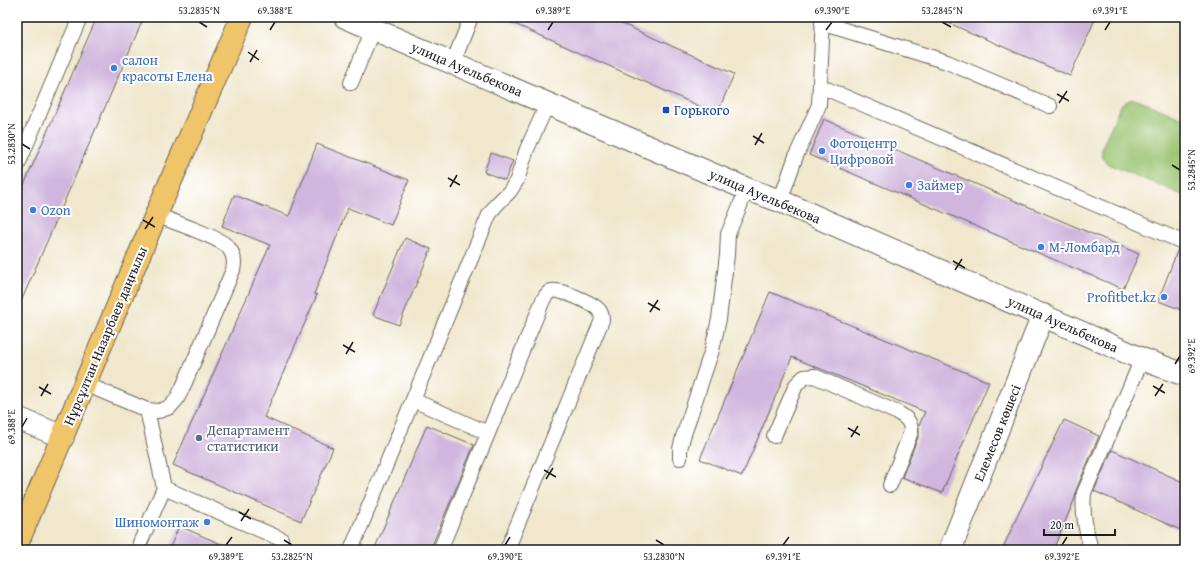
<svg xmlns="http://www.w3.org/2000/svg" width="1202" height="567" viewBox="0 0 1202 567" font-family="'Gentium Book Plus',serif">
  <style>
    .green { fill: #99c370; stroke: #5a7046 }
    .building { fill: #d0b6de }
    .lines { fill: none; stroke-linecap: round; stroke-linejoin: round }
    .service-casing { stroke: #66635a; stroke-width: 16 }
    .minor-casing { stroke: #66635a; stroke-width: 24 }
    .tertiary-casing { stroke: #66635a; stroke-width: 24 }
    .trunk-casing { stroke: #66635a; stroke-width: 24 }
    .service { stroke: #fff; stroke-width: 14 }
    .minor { stroke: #fff; stroke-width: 22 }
    .tertiary { stroke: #fff; stroke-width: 22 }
    .trunk { stroke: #f0c469; stroke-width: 22 }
    .ticks { fill: none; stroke: #1c1c1c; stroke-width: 1.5 }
    .shop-dot { fill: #3f7fe0; stroke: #fff; stroke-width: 1.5 }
    .transit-dot { fill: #1a4fb4; stroke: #fff; stroke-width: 1.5 }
    .service-dot { fill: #5c6f8a; stroke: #fff; stroke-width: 1.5 }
    .labels { text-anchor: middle; stroke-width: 4; stroke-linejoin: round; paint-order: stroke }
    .shop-label { font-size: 14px; fill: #366cbe; stroke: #fff; text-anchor: start }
    .street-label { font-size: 14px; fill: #1c1c1c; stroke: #fff }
    .transit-label { font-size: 14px; fill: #164399; stroke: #fff; text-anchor: start }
    .service-label { font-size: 14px; fill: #4e5e75; stroke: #fff; text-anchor: start }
    .neatline { fill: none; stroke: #1c1c1c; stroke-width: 1.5 }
    .ticks-label { font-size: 10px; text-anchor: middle; fill: #1c1c1c }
  </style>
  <rect width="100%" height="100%" fill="#fff"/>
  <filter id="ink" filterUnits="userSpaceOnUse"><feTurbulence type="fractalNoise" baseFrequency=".025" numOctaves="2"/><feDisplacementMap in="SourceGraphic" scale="8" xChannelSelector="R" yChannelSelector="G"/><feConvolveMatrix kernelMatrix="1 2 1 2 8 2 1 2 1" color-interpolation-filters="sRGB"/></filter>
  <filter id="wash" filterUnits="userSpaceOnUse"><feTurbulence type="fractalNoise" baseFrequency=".012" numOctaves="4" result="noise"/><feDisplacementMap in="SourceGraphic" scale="16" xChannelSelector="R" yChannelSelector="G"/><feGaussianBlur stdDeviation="0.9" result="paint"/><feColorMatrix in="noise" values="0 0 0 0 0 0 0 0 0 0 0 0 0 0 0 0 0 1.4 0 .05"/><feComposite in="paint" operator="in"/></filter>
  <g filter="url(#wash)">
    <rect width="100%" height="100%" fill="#f0e7cc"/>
    <path class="green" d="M1132 99 1139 100 1185 120V196L1108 164C1101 158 1101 153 1103 145L1120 107 1123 103Z"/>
    <g id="blocks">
      <g class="building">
        <polygon points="97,17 144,17 17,311 17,201"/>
        <polygon points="499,17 607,17 734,74 717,114"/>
        <polygon points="935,17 1096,17 1070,76"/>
        <polygon points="824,119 1139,254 1123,289 809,155"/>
        <polygon points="317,144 409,180 391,225 348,208 314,294 317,295 264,417 333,448 301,521 173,465 270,245 222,226 234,195 289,216"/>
        <polygon points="491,153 513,161 505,180 484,172"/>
        <polygon points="405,238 431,249 399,325 373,315"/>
        <polygon points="1178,249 1185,251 1185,311 1158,301"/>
        <polygon points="770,292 989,382 942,493 902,477 919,435 919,425 925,412 792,357 742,476 700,459"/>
        <polygon points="1064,420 1099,436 1076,490 1075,498 1053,550 1002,550 1016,519"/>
        <polygon points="427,425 474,445 454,493 430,550 374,550"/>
        <polygon points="1112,450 1185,483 1185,532 1094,491"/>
        <polygon points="179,526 235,550 169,550"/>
      </g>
    </g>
  </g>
  <g filter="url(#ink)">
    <use href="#blocks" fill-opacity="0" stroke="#66635a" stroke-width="1"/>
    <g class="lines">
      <defs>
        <g id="service">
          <polyline points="838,17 822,23 947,62 1050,106"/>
          <polyline points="453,63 471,17"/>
          <polyline points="351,83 373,29"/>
          <polyline points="820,86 1185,243"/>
          <polyline points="17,167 80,17"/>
          <polyline points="780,201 796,156 819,105 823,17"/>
          <path d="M85 384 147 410 159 411 170 407 177 399 183 387 233 270C235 262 234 254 228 247 219 237 171 221 156 215"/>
          <polyline points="413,400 488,433"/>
          <path d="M774 436 796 385 804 377 814 376 898 413C907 418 911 422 911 432L890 485"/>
          <polyline points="680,458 680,449 683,437 712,350 719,319 727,255 728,234 747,189"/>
          <polyline points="164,488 281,539"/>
          <polyline points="140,543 164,488 147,410"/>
          <polyline points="351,550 489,215 496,205 510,191 517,180 527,149 548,103"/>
          <path d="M440 550 543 300C545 297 547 293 551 291 559 288 592 303 598 309 601 312 602 315 602 320L507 550"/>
          <path d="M1091 550C1086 530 1082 513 1084 493L1142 359"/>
        </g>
        <g id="minor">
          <polyline points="17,418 63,437"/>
          <polyline points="950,550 1043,315"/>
        </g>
        <polyline id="tertiary" points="345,17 747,189 780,201 1142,359 1185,375"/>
        <polyline id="trunk" points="17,544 156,215 242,17"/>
      </defs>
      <use href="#service" class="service-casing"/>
      <use href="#minor" class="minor-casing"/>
      <use href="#tertiary" class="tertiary-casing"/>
      <use href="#trunk" class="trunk-casing"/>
      <use href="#service" class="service"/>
      <use href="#minor" class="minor"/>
      <use href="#tertiary" class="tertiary"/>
      <use href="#trunk" class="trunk"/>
    </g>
  </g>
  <path class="ticks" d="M199 22 207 27M942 22 951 27M270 30 275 22M548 30 553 22M826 30 832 22M1105 30 1110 22M248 52 259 60M250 62 257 50M1057 94 1069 101M1059 103 1067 91M753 136 764 143M22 144 30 149M755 145 762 133M1172 165 1180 170M448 178 460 185M450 187 457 175M143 220 155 227M145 229 153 217M953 261 965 268M955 270 962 259M648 303 660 310M650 312 658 300M343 345 355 352M346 354 353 342M1175 364 1180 356M1153 386 1165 393M39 387 51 394M41 396 48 384M1155 396 1163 384M22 427 27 418M848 428 860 435M851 437 858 426M544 470 556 477M546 479 553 468M239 512 251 519M241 521 249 509M284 540 292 545M656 540 664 545M226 545 232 537M505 545 510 537M783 545 789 537M1062 545 1067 537"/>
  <g class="shop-dot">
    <circle cx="114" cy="68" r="4"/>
    <circle cx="822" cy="151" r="4"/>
    <circle cx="909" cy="185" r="4"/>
    <circle cx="33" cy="210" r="4"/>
    <circle cx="1041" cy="247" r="4"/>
    <circle cx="1164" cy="297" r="4"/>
    <circle cx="207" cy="522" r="4"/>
  </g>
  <rect class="transit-dot" x="662" y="106" width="8" height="8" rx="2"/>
  <circle class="service-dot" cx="199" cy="438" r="4"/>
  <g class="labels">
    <g class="shop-label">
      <text x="122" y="65">салон<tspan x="122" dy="16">красоты Елена</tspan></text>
      <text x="830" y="148">Фотоцентр<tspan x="830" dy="16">Цифровой</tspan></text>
      <text x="917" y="190">Займер</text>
      <text x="41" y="215">Ozon</text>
      <text x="1049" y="252">М-Ломбард</text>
      <text x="1156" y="302" text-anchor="end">Profitbet.kz</text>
      <text x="199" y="527" text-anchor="end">Шиномонтаж</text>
    </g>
    <g class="street-label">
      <text transform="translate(467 69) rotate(23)" y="5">улица Ауельбекова</text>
      <text transform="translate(765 196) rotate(23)" y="5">улица Ауельбекова</text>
      <text transform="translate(1063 324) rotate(24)" y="5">улица Ауельбекова</text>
      <text transform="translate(105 336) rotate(-67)" y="5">Нұрсұлтан Назарбаев даңғылы</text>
      <text transform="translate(997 433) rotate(-68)" y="5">Елемесов көшесі</text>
    </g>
    <g class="transit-label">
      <text x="674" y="115">Горького</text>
    </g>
    <g class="service-label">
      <text x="207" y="435">Департамент<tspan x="207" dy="16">статистики</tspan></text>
    </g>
  </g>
  <rect width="1202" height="567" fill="none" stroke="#fff" stroke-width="44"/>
  <path d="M1044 529v6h71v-6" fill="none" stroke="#1c1c1c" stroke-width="2"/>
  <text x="1050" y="529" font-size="12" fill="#1c1c1c" stroke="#ffffff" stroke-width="3" paint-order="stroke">20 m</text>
  <rect x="22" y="22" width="1158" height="523" class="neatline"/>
  <g class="ticks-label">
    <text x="199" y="14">53.2835°N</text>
    <text x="275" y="14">69.388°E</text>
    <text x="553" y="14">69.389°E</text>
    <text x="832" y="14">69.390°E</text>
    <text x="942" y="14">53.2845°N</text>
    <text x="1110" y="14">69.391°E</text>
    <text transform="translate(11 144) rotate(-90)" y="4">53.2830°N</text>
    <text transform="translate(1191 170) rotate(-90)" y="4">53.2845°N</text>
    <text transform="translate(1191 356) rotate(-90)" y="4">69.392°E</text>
    <text transform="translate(11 427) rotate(-90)" y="4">69.388°E</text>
    <text x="226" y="560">69.389°E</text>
    <text x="292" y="560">53.2825°N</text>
    <text x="505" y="560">69.390°E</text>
    <text x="664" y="560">53.2830°N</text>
    <text x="783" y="560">69.391°E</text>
    <text x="1062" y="560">69.392°E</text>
  </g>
</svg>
